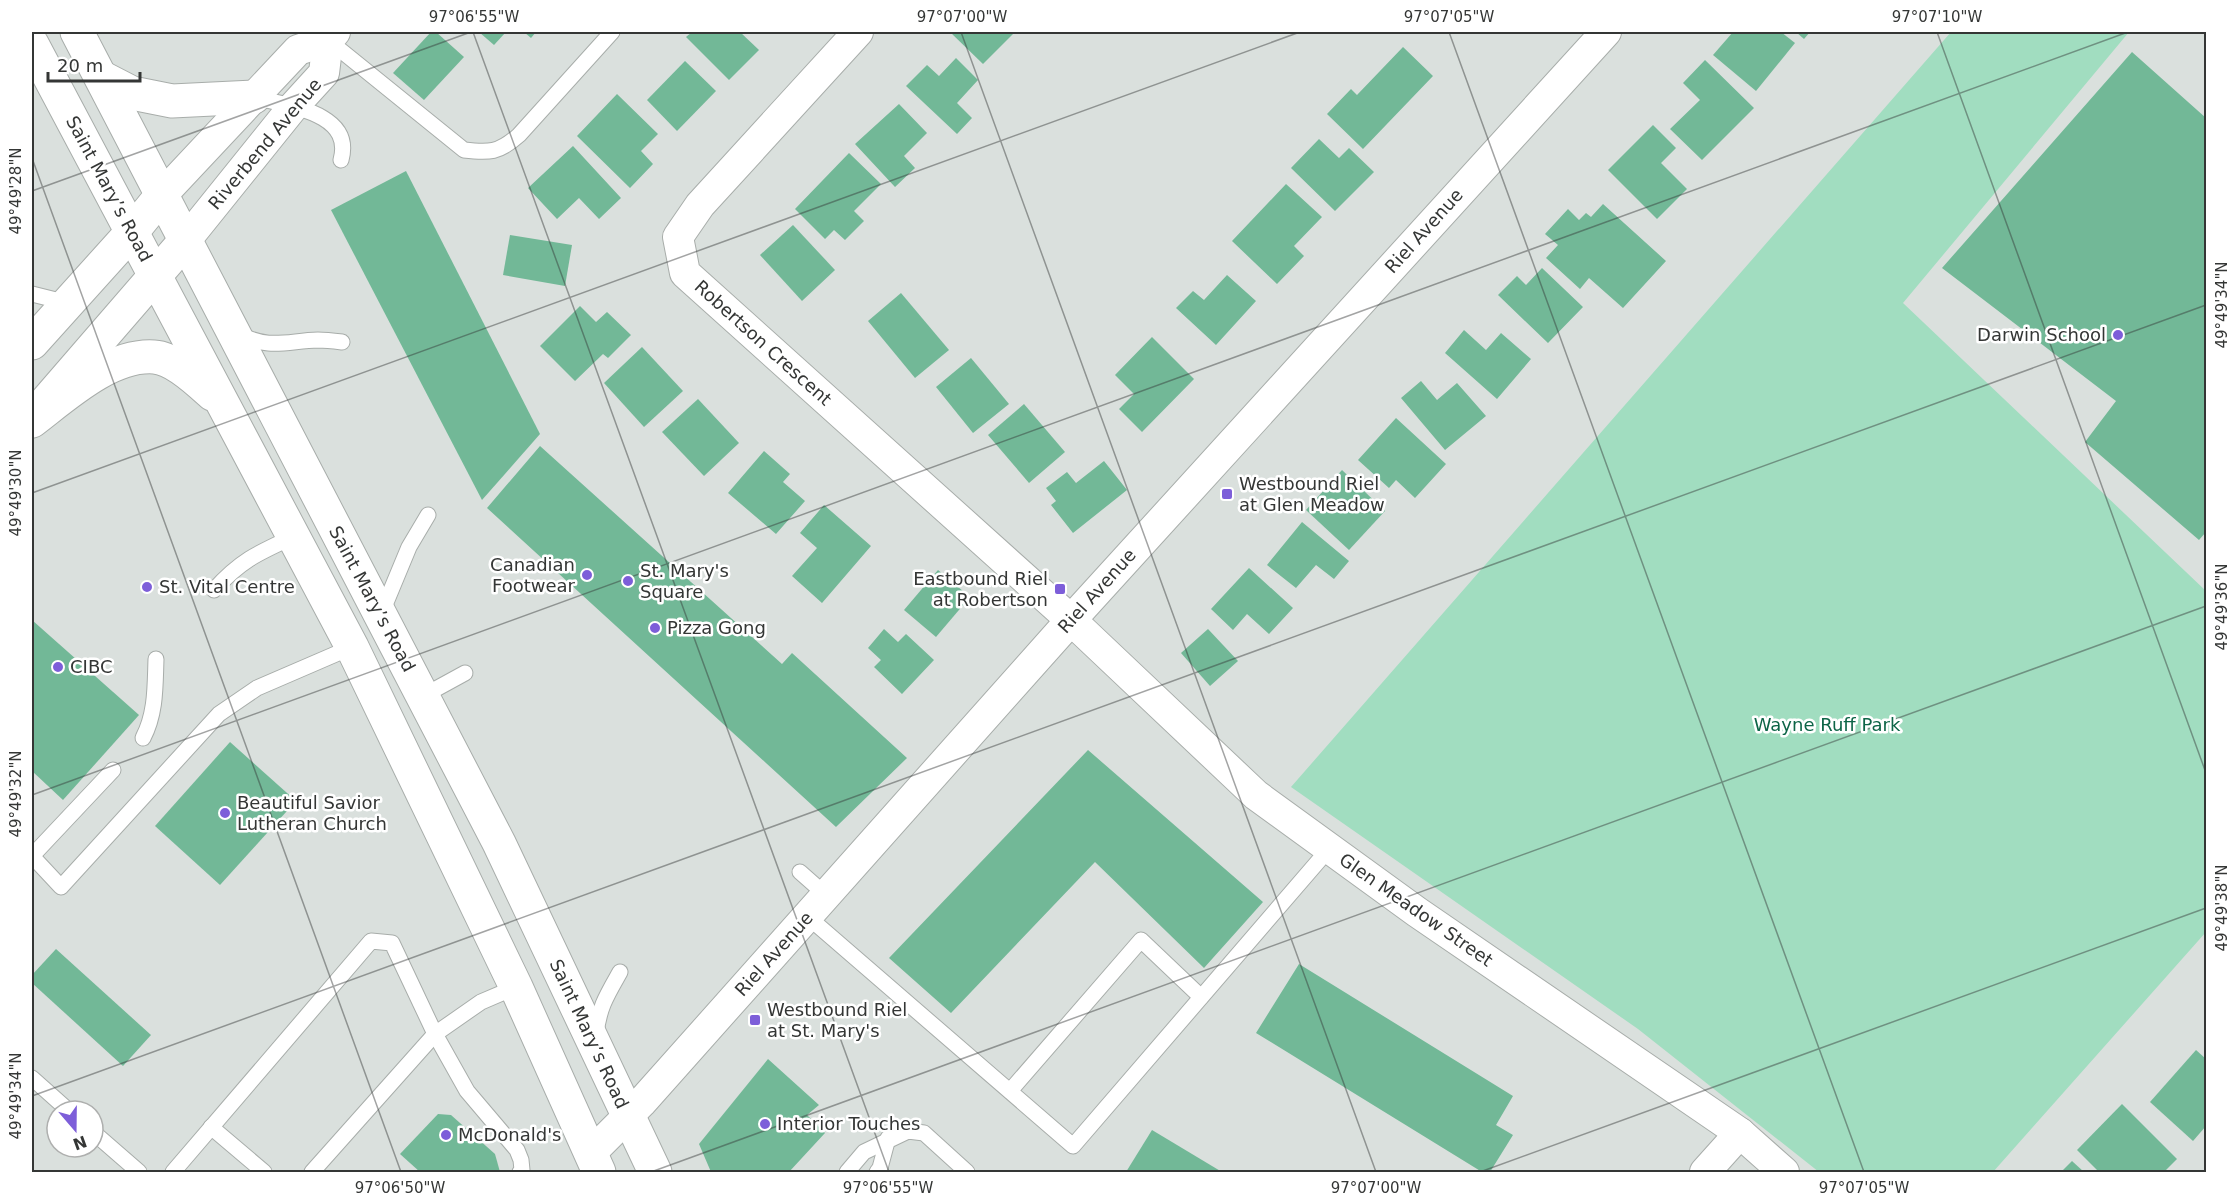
<svg xmlns="http://www.w3.org/2000/svg" width="2238" height="1204" viewBox="0 0 2238 1204" font-family="'DejaVu Sans',sans-serif">
  <style>
    .green { fill: #a1ddc0 }
    .building { fill: #72b897 }
    .lines { fill: none; stroke-linecap: round; stroke-linejoin: round }
    .service-casing { stroke: #a8adaa; stroke-width: 17 }
    .minor-casing { stroke: #a8adaa; stroke-width: 32 }
    .tertiary-casing { stroke: #a8adaa; stroke-width: 35 }
    .secondary-casing { stroke: #a8adaa; stroke-width: 35 }
    .service { stroke: #fff; stroke-width: 15 }
    .minor { stroke: #fff; stroke-width: 30 }
    .tertiary { stroke: #fff; stroke-width: 33 }
    .secondary { stroke: #fff; stroke-width: 33 }
    .ticks { fill: none; stroke: #343635; stroke-width: 1.5; stroke-opacity: 0.45 }
    .poi-dot { fill: #7d5ed9; stroke: #fff; stroke-width: 2 }
    .labels { text-anchor: middle; stroke-width: 5; stroke-linejoin: round; paint-order: stroke }
    .street-label { font-size: 18px; fill: #343635; stroke: #fff }
    .poi-label { font-size: 18px; fill: #343635; stroke: #fff; text-anchor: start }
    .park-label { font-size: 18px; fill: #0d6547; stroke: #fff }
    .neatline { fill: none; stroke: #343635; stroke-width: 2 }
    .ticks-label { font-size: 15px; text-anchor: middle; fill: #343635 }
  </style>
  <rect width="100%" height="100%" fill="#dae0dd"/>
  <polygon class="green" points="1951,32 2129,32 1903,303 2206,591 2206,932 1993,1172 1819,1172 1638,1029 1291,787"/>
  <g class="building">
    <polygon points="431,32 436,32 464,57 424,100 393,73"/>
    <polygon points="479,32 506,32 494,45"/>
    <polygon points="524,32 536,32 531,38"/>
    <polygon points="692,32 740,32 759,50 729,80 686,37"/>
    <polygon points="953,32 1015,32 983,64 951,33"/>
    <polygon points="1733,32 1781,32 1795,43 1756,91 1713,55"/>
    <polygon points="1796,32 1810,32 1804,39"/>
    <polygon points="1403,47 1433,76 1363,149 1327,114 1351,89 1357,95"/>
    <polygon points="2132,52 2206,118 2206,532 2199,540 2085,442 2116,401 1942,268"/>
    <polygon points="956,58 978,80 957,103 972,118 957,134 906,86 927,65 939,76"/>
    <polygon points="1705,60 1754,108 1702,160 1670,129 1700,100 1683,83"/>
    <polygon points="685,61 716,91 677,131 647,100"/>
    <polygon points="617,94 658,134 641,151 653,164 630,188 577,136"/>
    <polygon points="899,104 927,133 904,156 915,168 895,187 855,144"/>
    <polygon points="1653,125 1676,148 1661,163 1687,189 1657,219 1608,170"/>
    <polygon points="1319,139 1339,158 1349,148 1374,172 1335,211 1291,168"/>
    <polygon points="573,146 621,198 599,219 579,198 557,219 528,188"/>
    <polygon points="849,153 881,184 854,211 864,221 845,240 834,230 825,239 795,209"/>
    <polygon points="406,171 540,434 482,500 331,210"/>
    <polygon points="1286,184 1322,217 1294,246 1304,256 1277,284 1232,241"/>
    <polygon points="1603,204 1666,261 1623,308 1589,278 1580,289 1546,258 1558,245 1545,234 1568,209 1579,220 1586,213 1591,217"/>
    <polygon points="793,225 835,270 802,301 760,255"/>
    <polygon points="510,235 572,245 565,286 503,275"/>
    <polygon points="1542,268 1583,307 1548,343 1498,295 1517,276 1526,285"/>
    <polygon points="1227,275 1256,301 1216,345 1176,308 1193,291 1204,300"/>
    <polygon points="901,293 949,350 915,378 868,321"/>
    <polygon points="580,306 596,322 607,312 631,335 608,358 603,354 575,381 540,346"/>
    <polygon points="1464,330 1486,350 1501,333 1531,359 1497,399 1445,353"/>
    <polygon points="1152,337 1194,379 1142,432 1119,409 1134,394 1115,375"/>
    <polygon points="642,347 683,391 644,427 604,383"/>
    <polygon points="971,358 1009,404 973,433 936,387"/>
    <polygon points="1421,381 1437,400 1457,383 1486,416 1445,450 1401,398"/>
    <polygon points="698,399 739,443 704,476 662,432"/>
    <polygon points="1024,404 1065,452 1029,483 988,435"/>
    <polygon points="1396,418 1446,464 1415,498 1396,480 1389,488 1358,460"/>
    <polygon points="540,446 782,664 792,653 907,758 836,827 487,508"/>
    <polygon points="764,451 790,474 783,482 805,501 776,534 728,493"/>
    <polygon points="1104,461 1127,490 1073,533 1051,505 1056,501 1046,488 1067,472 1076,483"/>
    <polygon points="1342,470 1385,511 1349,550 1306,510"/>
    <polygon points="824,505 871,546 822,603 792,576 817,548 800,533"/>
    <polygon points="1302,522 1349,561 1334,579 1316,565 1296,588 1267,565"/>
    <polygon points="1249,568 1293,608 1269,634 1247,614 1233,630 1211,609"/>
    <polygon points="938,570 970,597 936,637 904,610"/>
    <polygon points="32,620 139,715 63,800 32,771"/>
    <polygon points="884,629 898,642 906,634 934,660 902,694 874,667 881,660 868,648"/>
    <polygon points="1208,629 1238,661 1210,686 1181,653"/>
    <polygon points="230,742 296,801 220,885 155,826"/>
    <polygon points="1088,750 1263,902 1204,968 1095,862 951,1013 889,958"/>
    <polygon points="56,949 151,1035 123,1066 32,983 32,975"/>
    <polygon points="1299,964 1513,1096 1496,1125 1513,1135 1490,1172 1482,1172 1256,1033"/>
    <polygon points="2196,1050 2206,1059 2206,1126 2193,1141 2150,1102"/>
    <polygon points="768,1059 819,1105 807,1115 825,1133 789,1172 711,1172 699,1144"/>
    <polygon points="2122,1104 2177,1159 2164,1172 2099,1172 2077,1150"/>
    <polygon points="438,1114 451,1115 495,1154 500,1172 420,1172 400,1154"/>
    <polygon points="1152,1130 1222,1172 1126,1172"/>
    <polygon points="2072,1161 2084,1172 2061,1172"/>
  </g>
  <g class="lines">
    <defs>
      <g id="service">
        <path d="M328 40 464 150C489 153 499 153 519 135L612 32"/>
        <path d="M254 97C287 106 354 112 341 160"/>
        <polyline points="32,294 68,303"/>
        <path d="M239 334C269 350 287 341 318 340 326 340 334 341 342 342"/>
        <path d="M214 590C241 560 258 553 295 536"/>
        <polyline points="382,612 409,547 428,515"/>
        <polyline points="423,696 465,673"/>
        <path d="M143 738C156 713 155 687 156 659"/>
        <polyline points="32,856 61,887 219,714 257,688 352,647"/>
        <polyline points="32,856 113,770"/>
        <polyline points="800,872 826,895"/>
        <polyline points="807,916 1073,1146 1328,850"/>
        <path d="M596 1034C599 1007 607 995 620 972"/>
        <polyline points="32,1078 69,1111"/>
        <polyline points="1010,1091 1141,940 1201,997"/>
        <polyline points="211,1127 264,1172"/>
        <polyline points="93,1132 139,1172"/>
        <polyline points="173,1172 371,941 392,943 435,1034 467,1091 517,1150 521,1160 522,1170 520,1172"/>
        <polyline points="312,1172 435,1034 481,1002 516,987"/>
        <polyline points="847,1172 864,1152 908,1131 924,1133 967,1172"/>
        <polyline points="877,1172 880,1168 888,1138"/>
      </g>
      <g id="minor">
        <polyline points="858,32 700,205 678,237 685,273 1071,620 1256,795 1417,912 1740,1133 1784,1172"/>
        <polyline points="162,195 298,50 328,40 335,32"/>
        <polyline points="186,240 293,107 324,73 328,40"/>
        <polyline points="591,1153 641,1103 1071,620 1606,32"/>
        <polyline points="1705,1172 1740,1133"/>
      </g>
      <g id="tertiary">
        <polyline points="32,343 131,233 162,195"/>
        <polyline points="45,403 186,240"/>
      </g>
      <g id="secondary">
        <polyline points="77,32 499,843 655,1172"/>
        <polyline points="32,44 352,647 516,987 599,1172"/>
        <polyline points="101,77 132,93 172,101 254,97"/>
        <path d="M32 421C65 396 110 354 154 357 174 358 198 381 212 394"/>
      </g>
    </defs>
    <use href="#service" class="service-casing"/>
    <use href="#minor" class="minor-casing"/>
    <use href="#tertiary" class="tertiary-casing"/>
    <use href="#secondary" class="secondary-casing"/>
    <use href="#service" class="service"/>
    <use href="#minor" class="minor"/>
    <use href="#tertiary" class="tertiary"/>
    <use href="#secondary" class="secondary"/>
  </g>
  <path class="ticks" d="M473 32 889 1172M961 32 1376 1172M1449 32 1864 1172M1937 32 2206 773M32 158 401 1172M32 191 471 32M32 493 1300 32M32 795 2128 32M32 1096 2206 305M651 1172 2206 606M1480 1172 2206 908"/>
  <g class="poi-dot">
    <circle cx="2118" cy="335" r="6"/>
    <rect x="1221" y="488" width="12" height="12" rx="3"/>
    <circle cx="587" cy="575" r="6"/>
    <circle cx="628" cy="581" r="6"/>
    <circle cx="147" cy="587" r="6"/>
    <rect x="1054" y="583" width="12" height="12" rx="3"/>
    <circle cx="655" cy="628" r="6"/>
    <circle cx="58" cy="667" r="6"/>
    <circle cx="225" cy="813" r="6"/>
    <rect x="749" y="1014" width="12" height="12" rx="3"/>
    <circle cx="765" cy="1124" r="6"/>
    <circle cx="446" cy="1135" r="6"/>
  </g>
  <g class="labels">
    <g class="street-label">
      <text transform="translate(265 144) rotate(-50)" y="6">Riverbend Avenue</text>
      <text transform="translate(109 189) rotate(62)" y="6">Saint Mary’s Road</text>
      <text transform="translate(1424 231) rotate(-48)" y="6">Riel Avenue</text>
      <text transform="translate(763 343) rotate(42)" y="6">Robertson Crescent</text>
      <text transform="translate(1097 591) rotate(-48)" y="6">Riel Avenue</text>
      <text transform="translate(372 599) rotate(62)" y="6">Saint Mary’s Road</text>
      <text transform="translate(1416 910) rotate(35)" y="6">Glen Meadow Street</text>
      <text transform="translate(774 954) rotate(-48)" y="6">Riel Avenue</text>
      <text transform="translate(589 1034) rotate(65)" y="6">Saint Mary’s Road</text>
    </g>
    <g class="poi-label">
      <text x="2106" y="341" text-anchor="end">Darwin School</text>
      <text x="1239" y="490">Westbound Riel<tspan x="1239" dy="21">at Glen Meadow</tspan></text>
      <text x="575" y="571" text-anchor="end">Canadian<tspan x="575" dy="21">Footwear</tspan></text>
      <text x="640" y="577">St. Mary's<tspan x="640" dy="21">Square</tspan></text>
      <text x="1048" y="585" text-anchor="end">Eastbound Riel<tspan x="1048" dy="21">at Robertson</tspan></text>
      <text x="159" y="593">St. Vital Centre</text>
      <text x="667" y="634">Pizza Gong</text>
      <text x="70" y="673">CIBC</text>
      <text x="237" y="809">Beautiful Savior<tspan x="237" dy="21">Lutheran Church</tspan></text>
      <text x="767" y="1016">Westbound Riel<tspan x="767" dy="21">at St. Mary's</tspan></text>
      <text x="777" y="1130">Interior Touches</text>
      <text x="458" y="1141">McDonald's</text>
    </g>
    <g class="park-label">
      <text x="1827" y="731">Wayne Ruff Park</text>
    </g>
  </g>
  <rect width="2238" height="1204" fill="none" stroke="#ffffff" stroke-width="66"/>
  <g transform="translate(75 1129) rotate(160)"><circle r="28" fill="#ffffff" stroke="#aeafae" stroke-width="1.5"/>
  <path d="M0-4.5L10 22L0 15L-10 22Z" fill="#7d5ed9"/>
  <text y="-9" font-size="16" font-weight="bold" text-anchor="middle" fill="#343635">N</text>
  </g>
  <path d="M48 72v9h92v-9" fill="none" stroke="#343635" stroke-width="3"/>
  <text x="57" y="72" font-size="18" fill="#343635" stroke="#ffffff" stroke-width="4.5" paint-order="stroke">20 m</text>
  <rect x="33" y="33" width="2172" height="1138" class="neatline"/>
  <g class="ticks-label">
    <text x="474" y="22">97°06'55"W</text>
    <text x="962" y="22">97°07'00"W</text>
    <text x="1449" y="22">97°07'05"W</text>
    <text x="1937" y="22">97°07'10"W</text>
    <text transform="translate(16 191) rotate(-90)" y="5">49°49'28"N</text>
    <text transform="translate(2222 305) rotate(-90)" y="5">49°49'34"N</text>
    <text transform="translate(16 493) rotate(-90)" y="5">49°49'30"N</text>
    <text transform="translate(2222 607) rotate(-90)" y="5">49°49'36"N</text>
    <text transform="translate(16 794) rotate(-90)" y="5">49°49'32"N</text>
    <text transform="translate(2222 908) rotate(-90)" y="5">49°49'38"N</text>
    <text transform="translate(16 1096) rotate(-90)" y="5">49°49'34"N</text>
    <text x="400" y="1193">97°06'50"W</text>
    <text x="888" y="1193">97°06'55"W</text>
    <text x="1376" y="1193">97°07'00"W</text>
    <text x="1864" y="1193">97°07'05"W</text>
  </g>
</svg>
